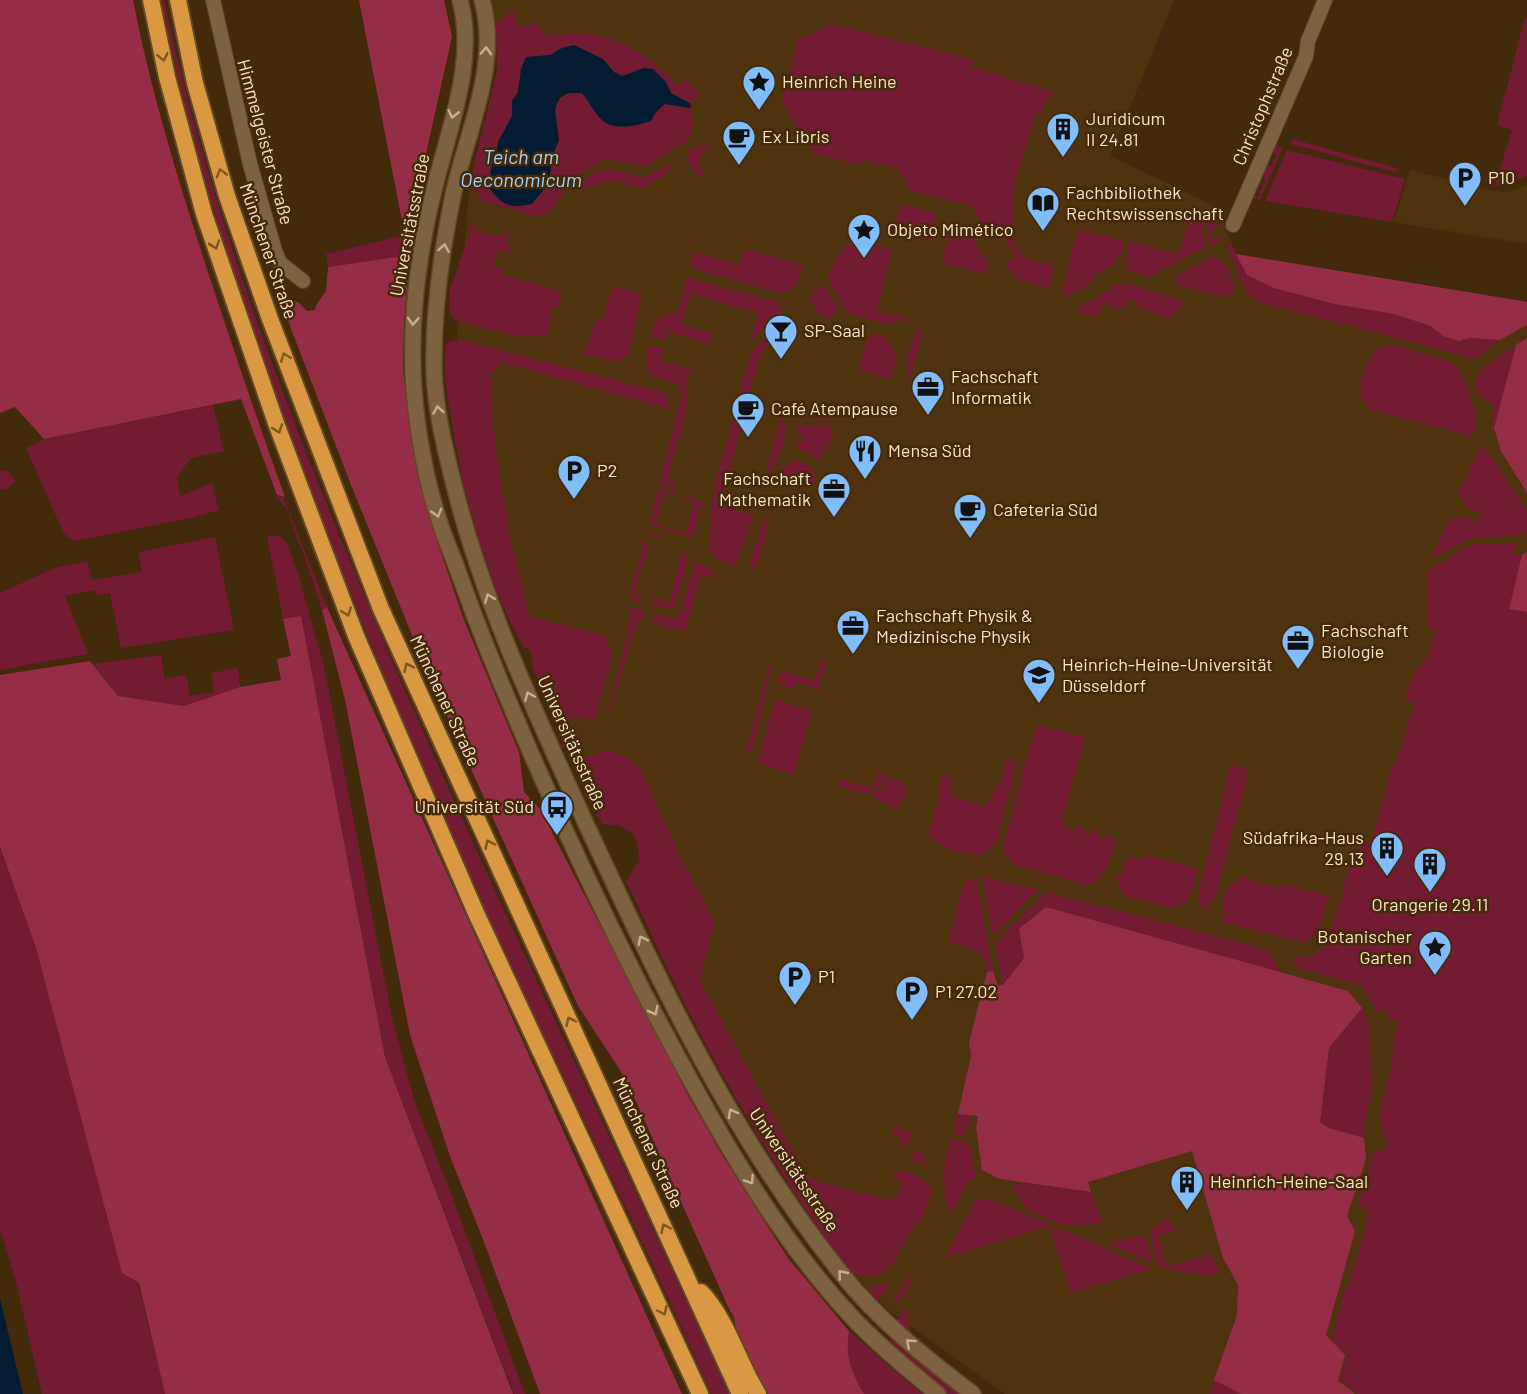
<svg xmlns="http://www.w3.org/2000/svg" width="1527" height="1394" viewBox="0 0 1527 1394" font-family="Barlow,sans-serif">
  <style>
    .built { fill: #4f330e }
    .green { fill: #731b33 }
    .forest { fill: #952d47 }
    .water { fill: #031c34 }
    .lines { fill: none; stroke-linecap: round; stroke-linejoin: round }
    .minor-casing { stroke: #604728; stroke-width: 16 }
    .tertiary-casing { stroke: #604728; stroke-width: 18 }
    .trunk-casing { stroke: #604728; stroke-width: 20 }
    .minor { stroke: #7e613e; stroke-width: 14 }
    .tertiary { stroke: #7e613e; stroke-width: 15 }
    .trunk { stroke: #db9842; stroke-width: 16 }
    .oneway { stroke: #caae8f }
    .oneway2 { stroke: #7f5620 }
    .labels { text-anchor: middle; stroke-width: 5; stroke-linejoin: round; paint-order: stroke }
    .poi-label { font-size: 18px; fill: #fde2c5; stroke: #422a0a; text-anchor: start }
    .street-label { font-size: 18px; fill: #fde2c5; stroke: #422a0a }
    .water-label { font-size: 20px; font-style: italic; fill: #aacff6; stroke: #422a0a }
  </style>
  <rect width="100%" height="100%" fill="#422a0a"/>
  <g class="built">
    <polygon points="491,0 1174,0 1110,156 1217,207 1236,254 1527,302 1527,1394 1005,1394 887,1309 841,1261 793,1192 709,1051 626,881 640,860 635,836 620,825 602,824 577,774 523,635 454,374 470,181 497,71 496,24"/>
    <polygon points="1410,170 1494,191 1507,192 1527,185 1527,244 1394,222"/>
  </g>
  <g class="green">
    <path d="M161 0H164C209 210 287 412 370 609 482 874 610 1132 729 1394H711C632 1212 540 1035 460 853 395 708 336 561 282 412 233 278 189 141 161 0Z"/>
    <path d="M513 10 518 27 536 23 547 36C556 35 566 33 576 33 617 33 652 57 678 86L687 79 699 95 691 104 671 93 666 82 644 68 622 76C614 72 611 66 604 60 593 51 575 51 562 48L550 55 526 57 521 69 518 92 512 101V116L499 140 492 164 488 186 497 200 550 175 552 157 559 140 555 110 557 103 561 97 569 93H582L601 120 619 127 639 125 665 104 690 108C691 120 698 128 687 137L688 140 646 166 606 159 574 177 553 208 544 216 532 215 482 201 470 181 497 71 496 24Z"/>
    <polygon points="1525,17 1527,18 1527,176 1495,186 1512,130 1497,125"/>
    <path d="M831 24 972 59V67L1052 91 1042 111H1037C1030 136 1019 162 1015 188 1013 197 1015 207 1014 216 1014 225 1011 236 1014 244 1020 261 1039 263 1054 263L1049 288 1015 278 1005 263 1016 257 1003 235 996 234 992 242 972 206 910 190 898 169 865 160 858 165 812 152 782 102 798 37 809 36Z"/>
    <polygon points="1292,139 1400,169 1394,172 1291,144"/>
    <path d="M704 144 713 146 712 149 704 147 698 166 705 170 703 176C691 173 687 165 687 152Z"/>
    <polygon points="1273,144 1283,148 1260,200 1251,197 1252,191 1256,197 1260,194 1259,191 1263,188 1262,185 1266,182 1261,171 1266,159 1270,167 1273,164 1272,161 1276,157 1271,147"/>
    <polygon points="1287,150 1405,179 1392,222 1265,201"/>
    <path d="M668 165 671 167V171L644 188 612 181 577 190C595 162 617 168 643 178Z"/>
    <polygon points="905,205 933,212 936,217 934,226 925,224 923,227 932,232 930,240 901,232 895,226 900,207"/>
    <polygon points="1195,209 1208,215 1202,231 1207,246 1149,277 1128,270 1125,265 1131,242 1180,254 1189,219"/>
    <path d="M1214 218 1218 227 1210 231 1213 239 1223 237 1221 241 1211 245C1207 235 1205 225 1214 218Z"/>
    <polygon points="476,224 475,230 503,237 504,232 509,234 506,242 511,245 509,253 498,250 494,267 504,270 503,275 562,291 559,305 551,311 552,317 548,336 515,336 456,320 451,316 449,306 450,289 472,226"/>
    <polygon points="957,229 969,232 988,264 985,274 942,263 950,233"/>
    <polygon points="1078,229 1125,241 1120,259 1118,257 1115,259 1117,263 1094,275 1092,282 1069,296 1061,294"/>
    <polygon points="414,233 410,255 328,267 326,254"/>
    <polygon points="853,239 892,250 877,311 910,319 908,321 899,320 891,325 847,313 828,277 839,254"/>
    <path d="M1231 242 1236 254 1274 288 1334 304 1394 314 1431 326 1443 336 1459 341 1469 338 1500 340C1474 361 1479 361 1447 351L1258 302 1246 292 1228 248Z"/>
    <polygon points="744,249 803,265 797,286 781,293 690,268 694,252 740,265"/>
    <path d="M1214 256C1225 260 1234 280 1233 290L1228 296 1220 297 1176 283 1175 280 1177 275Z"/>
    <polygon points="687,278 778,302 782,310 780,315 750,341 758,313 691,294 682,325 713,333 710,344 669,332 666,340 651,336 656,319 678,312"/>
    <polygon points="1129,284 1180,300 1182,305 1172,317 1169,318 1137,308 1138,303 1127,300 1124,309 1103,304 1099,317 1078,311 1077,308 1112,289 1111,286"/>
    <polygon points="613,286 642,294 629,354 616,362 579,353 589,345 596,318 603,320"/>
    <polygon points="822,286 826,288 838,309 835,314 828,319 819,314 810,299 814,290"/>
    <path d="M924 326 909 382C904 366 909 335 924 326Z"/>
    <path d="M771 333 765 352 761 351 721 505 754 515 738 560 732 565C723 562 714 559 709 552L714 489 749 358 756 347Z"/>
    <path d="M874 334C899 339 897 360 892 379L859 370 867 338Z"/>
    <path d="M453 340 465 341 663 392 668 398 669 409 500 362 496 373H490L496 450 510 536 530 617 606 636 612 655 595 720 578 717 555 723 531 663 534 660 530 649 524 647C519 637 512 626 507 615 480 552 461 485 451 417 447 395 442 366 446 344Z"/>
    <path d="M649 345 664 349 661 361 693 370 692 375 689 374 685 387 689 389 687 396 690 397 667 481 678 485 677 489 659 484 682 396C682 368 635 395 649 345Z"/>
    <path d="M1392 345 1449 361 1461 372C1467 390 1483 417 1472 436L1372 410C1355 396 1360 381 1367 363 1369 359 1371 354 1374 351 1379 347 1386 346 1392 345Z"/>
    <polygon points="1516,345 1494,428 1494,405 1478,393 1474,379 1482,369"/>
    <polygon points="213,405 224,451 191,458 177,477 180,496 212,483 219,510 195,517 76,541 69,538 63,532 26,448 44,439"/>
    <polygon points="797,407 833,416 832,420 795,415"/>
    <path d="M782 412C789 436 783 449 771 470L766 472Z"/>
    <polygon points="821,423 830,426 834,431 829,447 825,446 821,460 800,450 795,440 803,441 804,435 796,433 797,426 820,426"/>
    <polygon points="1481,447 1486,449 1527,511 1527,531 1522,535 1471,538 1431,558 1448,520 1466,517 1478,522 1482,514 1467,507 1458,493"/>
    <path d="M795 461C809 464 817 470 815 484L781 475 786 465Z"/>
    <polygon points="0,470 8,471 15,481 7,489 0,490"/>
    <polygon points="659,488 676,493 676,496 664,493 656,524 686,533 694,502 683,498 684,496 702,501 693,535 690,537 651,525 650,521"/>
    <polygon points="277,496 283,497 327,607 322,610 306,560 289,517 289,513"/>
    <polygon points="770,518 756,569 749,566 764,520"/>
    <polygon points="651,532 662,535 662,537 647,534 645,541 649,543 635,594 641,596 640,601 631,599 632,587 646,535"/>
    <polygon points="271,535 281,537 287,544 297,570 324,666 392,1018 415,1103 449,1188 525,1394 514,1394 385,1057 301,617 283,619 267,536"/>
    <polygon points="215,537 234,630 121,648 110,593 96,595 94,590 65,596 88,654 0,670 0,593 55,568 87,561 92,580 142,572 138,552"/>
    <path d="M1476 543H1518L1513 553 1522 555 1527 551V1394H1356L1357 1392 1340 1380 1347 1355 1332 1340 1345 1288 1349 1287 1369 1213 1359 1203 1374 1152 1387 1148 1379 1116 1395 1049 1392 1048 1398 1021 1390 1019 1387 1010 1377 1011 1362 985 1298 968 1292 958C1306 959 1318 955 1327 945L1354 852 1362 844 1372 840 1390 772 1397 760 1415 703 1405 700 1413 674 1423 663 1425 658H1428L1435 630 1430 628 1427 621V572L1463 549Z"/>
    <polygon points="682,552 689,554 675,607 671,609 652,604 654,598 669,603"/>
    <polygon points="695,562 710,568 717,578 701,574 686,632 655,624 652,618 657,614 676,618 679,617"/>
    <polygon points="630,607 646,611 635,627 611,712 609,712 628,632"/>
    <polygon points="161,655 165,679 186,675 190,696 214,692 211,673 238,668 240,687 184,706 118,696 93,664"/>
    <polygon points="822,659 827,661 818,691 797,682 794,689 778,684 781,671 815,680"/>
    <polygon points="769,666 772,667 751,753 746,752"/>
    <polygon points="775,700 810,709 812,711 794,774 758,763"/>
    <path d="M1039 725 1085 737 1062 821 1066 823V828L1076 831 1079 826 1084 827V833L1092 835 1095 829 1099 828 1097 835 1108 839 1111 833 1115 842C1108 862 1108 878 1087 885L1013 864 1006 855 1003 847 1035 728Z"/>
    <polygon points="581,738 585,739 582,742 564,748 559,746 561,743"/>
    <path d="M606 750C619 752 631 760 641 769L679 854 713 918 714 928 700 980 805 1174 816 1181 890 1200C899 1197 901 1191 902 1182L891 1179C900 1163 923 1177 931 1188 933 1209 913 1226 904 1244 892 1265 885 1282 856 1274 845 1271 829 1244 822 1233 781 1175 744 1114 710 1052 679 997 654 938 626 881L640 860 635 836 620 825 602 824 575 768 582 759Z"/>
    <polygon points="1007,759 1017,761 997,841 981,856 951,850 928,837 926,833 929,833 940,792 938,791 942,775 950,775 953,797 985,806 1001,780"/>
    <polygon points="1231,765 1249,769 1216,896 1203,912 1198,895"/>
    <polygon points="877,772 891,776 891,778 865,794 837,786 840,779 872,788"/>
    <polygon points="893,779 901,781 908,794 895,809 873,797 877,790"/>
    <polygon points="0,847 36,948 122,1273 138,1283 165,1394 42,1394 17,1286 0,1228"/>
    <polygon points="1145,855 1199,869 1189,900 1173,908 1123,895 1115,875 1121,876 1128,856 1142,859"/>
    <path d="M1248 875 1247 880 1281 888 1282 884 1328 896C1323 915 1322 932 1305 943L1223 922C1223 896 1223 886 1248 875Z"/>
    <polygon points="982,876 1038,890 993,936"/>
    <path d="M966 878 977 881 993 971 987 972C986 948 968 947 948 942Z"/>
    <polygon points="1047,892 1268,950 1283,975 1046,907 1019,929 1024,958 1003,986 995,944"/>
    <path d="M1362 1008C1371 1020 1369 1030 1369 1044 1369 1060 1372 1075 1371 1091 1369 1107 1365 1123 1364 1138L1329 1128 1320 1122 1329 1048Z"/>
    <polygon points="958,1114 972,1115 968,1128 962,1136 953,1134"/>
    <polygon points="895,1126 911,1132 912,1135 907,1145 899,1146 901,1138 893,1135"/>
    <path d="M951 1139 969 1143 976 1178 968 1183 951 1214C940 1189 944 1164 951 1139Z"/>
    <polygon points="918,1150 921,1151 927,1166 909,1157"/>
    <polygon points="1017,1182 1091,1192 1103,1224 1063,1225 1028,1210 1014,1190"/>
    <polygon points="980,1199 991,1200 1053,1225 944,1258 975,1202"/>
    <polygon points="1168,1219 1174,1225 1175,1231 1158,1236 1166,1266 1212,1254 1218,1273 1212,1276 1166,1269 1158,1265 1150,1232 1157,1224"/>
    <polygon points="1051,1229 1061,1229 1152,1269 1070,1293"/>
    <polygon points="1145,1235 1153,1263 1107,1243"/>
    <path d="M912 1273 913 1278C909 1287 904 1298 895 1302L894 1300Z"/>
    <polygon points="887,1283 889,1284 878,1302 867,1289"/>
    <polygon points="906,1307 909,1327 911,1330 910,1332 897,1320"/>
    <path d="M849 1331 922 1394H864C851 1371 845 1357 849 1331Z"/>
    <polygon points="892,1338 961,1394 945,1394 895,1352 890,1343"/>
    <polygon points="1214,1380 1241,1394 1210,1394"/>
  </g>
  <g class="forest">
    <path d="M0 0H133C151 93 179 183 208 272 233 348 258 422 285 497L277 495 241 399 44 439 15 407 0 413Z"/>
    <polygon points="359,0 444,0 452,37 410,226 403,226"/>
    <polygon points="1236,254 1527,302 1527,325 1500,340 1469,338 1459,341 1443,336 1431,326 1394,314 1334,304 1274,288 1247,275"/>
    <path d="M410 255 404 322 403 371 418 472 438 544 464 620 519 752 524 792 540 809 690 1099 724 1158 788 1258 849 1331C845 1357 851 1371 864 1394H768C756 1376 744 1358 737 1338 734 1327 738 1322 730 1311L634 1097 620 1070 578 1006 488 807 416 645 351 485 280 300 298 302 307 311 315 310 316 305 326 291 328 267Z"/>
    <polygon points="1527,338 1527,493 1501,451 1494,428 1516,345"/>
    <polygon points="1527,552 1527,612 1509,609 1522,555"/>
    <polygon points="327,607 338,632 682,1394 540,1394 484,1242 451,1159 410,1035 345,700 322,610"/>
    <polygon points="301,616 385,1057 513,1394 165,1394 139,1283 122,1273 36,948 0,847 0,675 90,661 118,696 184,706 240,687 281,680 277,659 291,656 283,619"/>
    <polygon points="1046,907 1348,991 1362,1008 1329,1048 1320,1122 1329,1128 1364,1138 1366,1159 1347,1216 1355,1231 1326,1335 1345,1355 1338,1381 1354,1392 1354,1394 1241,1394 1214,1380 1237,1315 1238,1285 1223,1258 1192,1151 1088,1182 1091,1192 1000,1179 982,1170 976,1128 978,1116 958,1114 971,1056 969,1042 987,972 993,971 998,986 1003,985 1024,958 1019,929"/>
  </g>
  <g class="water">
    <path d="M574 45 603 59 614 72 622 76 644 68 653 69 666 82 671 93 691 104 690 108 665 104 656 112 651 121C637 126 614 131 602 120 594 113 589 101 582 93H569L561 97 557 103 555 110 559 140 552 157 550 175 545 188 532 204C509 209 501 205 488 186L492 164 499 140 512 116V101L518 92 521 69 526 57 550 55 562 48Z"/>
    <polygon points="0,1299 23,1394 0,1394"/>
  </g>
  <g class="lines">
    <defs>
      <g id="minor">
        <polyline points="213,0 250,164 275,251 280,263 303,281"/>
        <polyline points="1233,225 1306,56 1308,41 1325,0"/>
      </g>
      <g id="tertiary">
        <path d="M460 0C477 62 448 130 434 190 418 255 409 323 414 390 417 431 426 481 439 520 444 537 452 554 458 571 478 627 500 682 524 737 567 837 613 935 664 1031 716 1129 776 1236 851 1316 878 1345 908 1370 938 1394"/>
        <path d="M482 0C500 64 468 129 454 191 442 248 433 310 434 369 435 406 443 441 452 477 481 598 535 712 587 826 659 981 733 1139 841 1273 878 1320 925 1357 973 1394"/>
      </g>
      <g id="trunk">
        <polyline points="151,0 167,77 204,214 276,423 356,636 476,913 700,1394"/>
        <polyline points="178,0 195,83 227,196 270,319 381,609 740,1394"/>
        <path d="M701 1292C727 1319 738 1362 758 1394"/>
      </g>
    </defs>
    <use href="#minor" class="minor-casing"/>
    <use href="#tertiary" class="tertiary-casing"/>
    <use href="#trunk" class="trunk-casing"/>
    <use href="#minor" class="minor"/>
    <use href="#tertiary" class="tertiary"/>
    <use href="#trunk" class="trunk"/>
  </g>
  <defs><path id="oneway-chevron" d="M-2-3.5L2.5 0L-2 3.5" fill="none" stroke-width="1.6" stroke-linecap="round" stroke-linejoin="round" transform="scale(1.5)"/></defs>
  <g class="oneway">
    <use href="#oneway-chevron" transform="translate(486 51) rotate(-88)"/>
    <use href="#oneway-chevron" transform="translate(453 114) rotate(103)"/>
    <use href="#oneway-chevron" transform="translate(444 248) rotate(-81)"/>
    <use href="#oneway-chevron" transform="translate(413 321) rotate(93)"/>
    <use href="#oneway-chevron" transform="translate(438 410) rotate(-99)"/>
    <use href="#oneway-chevron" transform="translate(437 513) rotate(74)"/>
    <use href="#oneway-chevron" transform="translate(489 598) rotate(-111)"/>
    <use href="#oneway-chevron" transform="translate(529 696) rotate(-113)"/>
    <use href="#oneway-chevron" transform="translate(642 940) rotate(-117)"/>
    <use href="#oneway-chevron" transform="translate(654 1011) rotate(62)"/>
    <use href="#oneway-chevron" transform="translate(732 1113) rotate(-119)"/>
    <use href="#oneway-chevron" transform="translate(750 1180) rotate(57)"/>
    <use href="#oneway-chevron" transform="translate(842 1274) rotate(-129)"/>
    <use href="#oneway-chevron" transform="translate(910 1343) rotate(-138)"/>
  </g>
  <g class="oneway2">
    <use href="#oneway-chevron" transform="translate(163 57) rotate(78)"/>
    <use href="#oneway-chevron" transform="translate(221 173) rotate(-106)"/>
    <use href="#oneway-chevron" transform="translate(215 245) rotate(71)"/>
    <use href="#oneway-chevron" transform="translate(285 357) rotate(-111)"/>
    <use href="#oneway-chevron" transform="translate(278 429) rotate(70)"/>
    <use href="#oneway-chevron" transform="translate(347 612) rotate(69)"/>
    <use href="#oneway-chevron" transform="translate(408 667) rotate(-115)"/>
    <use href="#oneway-chevron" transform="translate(489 844) rotate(-115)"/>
    <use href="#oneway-chevron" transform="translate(570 1021) rotate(-115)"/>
    <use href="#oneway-chevron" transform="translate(665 1228) rotate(-115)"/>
    <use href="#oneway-chevron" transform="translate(663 1311) rotate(65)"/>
  </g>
  <defs>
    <symbol id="sight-pin" viewBox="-11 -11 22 30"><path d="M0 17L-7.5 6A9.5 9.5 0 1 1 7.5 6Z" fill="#81bdfa" stroke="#422a0a"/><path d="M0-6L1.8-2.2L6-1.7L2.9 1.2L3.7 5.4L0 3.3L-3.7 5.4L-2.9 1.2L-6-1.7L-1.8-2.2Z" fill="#111"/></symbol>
    <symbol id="building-pin" viewBox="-11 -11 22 30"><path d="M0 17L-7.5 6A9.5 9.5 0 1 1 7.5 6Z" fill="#81bdfa" stroke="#422a0a"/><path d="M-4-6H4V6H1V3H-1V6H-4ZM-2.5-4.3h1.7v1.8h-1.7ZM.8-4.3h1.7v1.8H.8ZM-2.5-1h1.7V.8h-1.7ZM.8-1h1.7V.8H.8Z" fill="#111"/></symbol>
    <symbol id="cafe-pin" viewBox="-11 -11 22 30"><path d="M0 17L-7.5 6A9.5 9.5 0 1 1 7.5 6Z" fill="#81bdfa" stroke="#422a0a"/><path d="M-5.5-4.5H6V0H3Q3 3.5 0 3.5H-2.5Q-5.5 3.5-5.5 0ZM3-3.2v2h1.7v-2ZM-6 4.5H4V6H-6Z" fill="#111"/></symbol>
    <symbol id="parking-pin" viewBox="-11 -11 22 30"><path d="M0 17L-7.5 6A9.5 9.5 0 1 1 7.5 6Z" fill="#81bdfa" stroke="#422a0a"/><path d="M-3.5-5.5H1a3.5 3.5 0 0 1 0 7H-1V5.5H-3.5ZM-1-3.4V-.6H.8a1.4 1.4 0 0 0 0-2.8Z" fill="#111"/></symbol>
    <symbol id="library-pin" viewBox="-11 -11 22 30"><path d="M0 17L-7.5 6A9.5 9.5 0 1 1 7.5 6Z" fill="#81bdfa" stroke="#422a0a"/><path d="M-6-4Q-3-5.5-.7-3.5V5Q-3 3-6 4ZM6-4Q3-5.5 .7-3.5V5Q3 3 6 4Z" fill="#111"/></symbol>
    <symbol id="bar-pin" viewBox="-11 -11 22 30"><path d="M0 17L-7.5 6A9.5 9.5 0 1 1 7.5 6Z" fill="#81bdfa" stroke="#422a0a"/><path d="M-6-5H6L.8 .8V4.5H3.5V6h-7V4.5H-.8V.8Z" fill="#111"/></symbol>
    <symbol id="office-pin" viewBox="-11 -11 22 30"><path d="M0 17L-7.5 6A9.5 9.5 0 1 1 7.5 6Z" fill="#81bdfa" stroke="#422a0a"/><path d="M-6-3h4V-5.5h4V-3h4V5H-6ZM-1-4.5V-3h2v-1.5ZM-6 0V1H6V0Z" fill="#111"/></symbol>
    <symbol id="restaurant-pin" viewBox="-11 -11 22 30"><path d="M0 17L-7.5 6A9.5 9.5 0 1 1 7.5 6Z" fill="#81bdfa" stroke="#422a0a"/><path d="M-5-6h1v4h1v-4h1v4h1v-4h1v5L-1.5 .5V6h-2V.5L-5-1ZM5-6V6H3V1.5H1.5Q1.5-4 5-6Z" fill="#111"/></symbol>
    <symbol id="university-pin" viewBox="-11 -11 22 30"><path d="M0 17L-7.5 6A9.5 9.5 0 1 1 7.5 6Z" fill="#81bdfa" stroke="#422a0a"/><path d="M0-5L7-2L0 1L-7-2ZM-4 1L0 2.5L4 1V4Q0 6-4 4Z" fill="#111"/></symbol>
    <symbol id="bus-pin" viewBox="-11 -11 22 30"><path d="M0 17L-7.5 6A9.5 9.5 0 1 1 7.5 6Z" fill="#81bdfa" stroke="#422a0a"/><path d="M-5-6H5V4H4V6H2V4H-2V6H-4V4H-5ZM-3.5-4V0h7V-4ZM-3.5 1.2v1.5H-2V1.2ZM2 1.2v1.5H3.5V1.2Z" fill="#111"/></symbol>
  </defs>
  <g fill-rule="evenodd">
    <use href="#sight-pin" x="740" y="63" width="38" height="52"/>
    <use href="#building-pin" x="1044" y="110" width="38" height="52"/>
    <use href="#cafe-pin" x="720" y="118" width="38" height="52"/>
    <use href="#parking-pin" x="1446" y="159" width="38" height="52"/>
    <use href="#library-pin" x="1024" y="184" width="38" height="52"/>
    <use href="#sight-pin" x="845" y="211" width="38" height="52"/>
    <use href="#bar-pin" x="762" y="312" width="38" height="52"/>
    <use href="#office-pin" x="909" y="368" width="38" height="52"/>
    <use href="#cafe-pin" x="729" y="390" width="38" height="52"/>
    <use href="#restaurant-pin" x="846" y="432" width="38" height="52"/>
    <use href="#parking-pin" x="555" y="452" width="38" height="52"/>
    <use href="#office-pin" x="815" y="470" width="38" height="52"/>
    <use href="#cafe-pin" x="951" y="491" width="38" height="52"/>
    <use href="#office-pin" x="834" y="607" width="38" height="52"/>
    <use href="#office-pin" x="1279" y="622" width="38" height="52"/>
    <use href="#university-pin" x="1020" y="656" width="38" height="52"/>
    <use href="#bus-pin" x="538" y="788" width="38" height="52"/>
    <use href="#building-pin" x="1368" y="829" width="38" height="52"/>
    <use href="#building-pin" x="1411" y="845" width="38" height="52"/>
    <use href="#sight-pin" x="1416" y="928" width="38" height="52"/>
    <use href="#parking-pin" x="776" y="958" width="38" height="52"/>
    <use href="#parking-pin" x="893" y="973" width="38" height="52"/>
    <use href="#building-pin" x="1168" y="1163" width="38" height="52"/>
  </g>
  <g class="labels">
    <g class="poi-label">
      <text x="782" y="88">Heinrich Heine</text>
      <text x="1086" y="125">Juridicum<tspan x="1086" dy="21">II 24.81</tspan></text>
      <text x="762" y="143">Ex Libris</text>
      <text x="1488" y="184">P10</text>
      <text x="1066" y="199">Fachbibliothek<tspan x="1066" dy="21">Rechtswissenschaft</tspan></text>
      <text x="887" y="236">Objeto Mimético</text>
      <text x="804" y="337">SP-Saal</text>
      <text x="951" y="383">Fachschaft<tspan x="951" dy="21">Informatik</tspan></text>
      <text x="771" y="415">Café Atempause</text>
      <text x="888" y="457">Mensa Süd</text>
      <text x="597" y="477">P2</text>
      <text x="811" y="485" text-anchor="end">Fachschaft<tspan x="811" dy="21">Mathematik</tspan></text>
      <text x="993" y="516">Cafeteria Süd</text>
      <text x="876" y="622">Fachschaft Physik &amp;<tspan x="876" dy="21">Medizinische Physik</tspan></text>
      <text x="1321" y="637">Fachschaft<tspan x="1321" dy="21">Biologie</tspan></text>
      <text x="1062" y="671">Heinrich-Heine-Universität<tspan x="1062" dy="21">Düsseldorf</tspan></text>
      <text x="534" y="813" text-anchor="end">Universität Süd</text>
      <text x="1364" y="844" text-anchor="end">Südafrika-Haus<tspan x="1364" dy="21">29.13</tspan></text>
      <text x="1430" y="911" text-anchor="middle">Orangerie 29.11</text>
      <text x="1412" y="943" text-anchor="end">Botanischer<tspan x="1412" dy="21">Garten</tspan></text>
      <text x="818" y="983">P1</text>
      <text x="935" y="998">P1 27.02</text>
      <text x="1210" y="1188">Heinrich-Heine-Saal</text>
    </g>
    <g class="street-label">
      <text transform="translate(1263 106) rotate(-67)" y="6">Christophstraße</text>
      <text transform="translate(265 142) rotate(75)" y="6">Himmelgeister Straße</text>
      <text transform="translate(410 225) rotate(-79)" y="6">Universitätsstraße</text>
      <text transform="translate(268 251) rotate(71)" y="6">Münchener Straße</text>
      <text transform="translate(445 701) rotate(65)" y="6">Münchener Straße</text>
      <text transform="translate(572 743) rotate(66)" y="6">Universitätsstraße</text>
      <text transform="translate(648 1143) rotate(65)" y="6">Münchener Straße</text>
      <text transform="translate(794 1170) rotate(56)" y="6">Universitätsstraße</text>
    </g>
    <g class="water-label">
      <text x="521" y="164">Teich am<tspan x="521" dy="23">Oeconomicum</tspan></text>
    </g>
  </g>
</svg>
